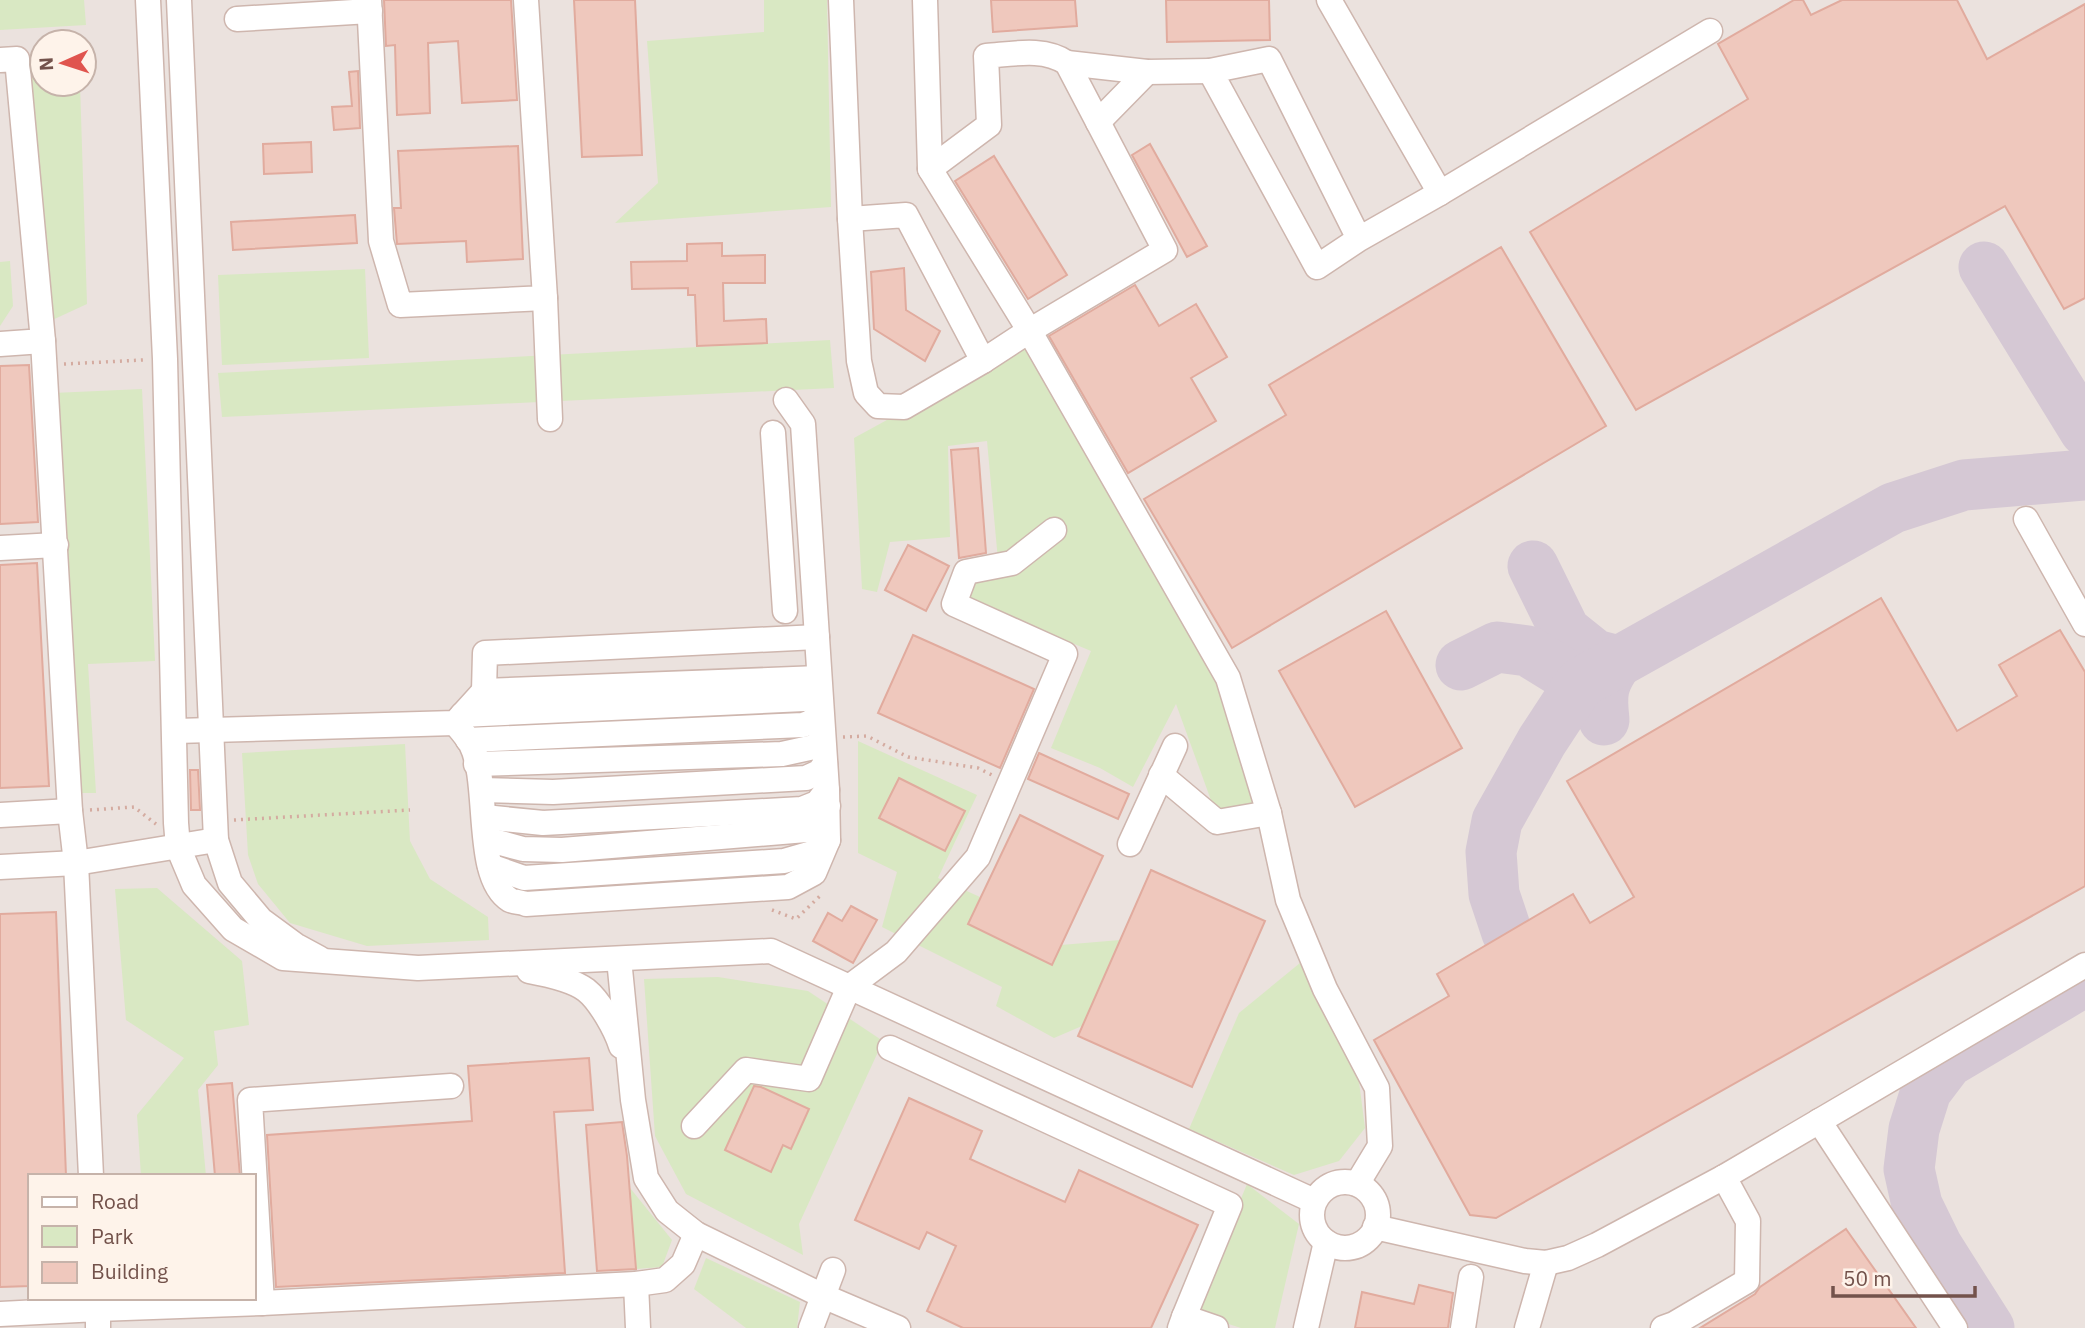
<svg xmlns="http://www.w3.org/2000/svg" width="2085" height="1328" viewBox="0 0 2085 1328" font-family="'IBM Plex Sans',sans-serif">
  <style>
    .industrial { fill: #ebe2de; fill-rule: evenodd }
    .green { fill: #d9e8c3 }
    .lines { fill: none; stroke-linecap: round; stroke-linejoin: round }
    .taxiway { stroke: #d5c8d4; stroke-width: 51 }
    .building { fill: #efc8bd; stroke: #e1ab9e; stroke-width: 2 }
    .minor-casing { stroke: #ceb6ae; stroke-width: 27 }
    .path { stroke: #d4aba0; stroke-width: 3.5; stroke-dasharray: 2 5; stroke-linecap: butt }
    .minor { stroke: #fff; stroke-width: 24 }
  </style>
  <rect width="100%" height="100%" fill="#fbeee4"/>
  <path class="industrial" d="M0 0H2085V1328H0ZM42 42H84V84H42ZM30 1176H254V1298H30Z"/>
  <g class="green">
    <polygon points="0,0 84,0 86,25 0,30"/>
    <polygon points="764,0 827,0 831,207 615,223 658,183 647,41 764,32"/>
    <polygon points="42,71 42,84 80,84 87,304 48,322 24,73"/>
    <polygon points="10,261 13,306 0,326 0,262"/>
    <polygon points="365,269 369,358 222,365 218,275"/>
    <polygon points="830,340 834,388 222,417 218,373"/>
    <polygon points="1024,345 1214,673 1256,806 1216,814 1176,704 1133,787 1100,768 1051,748 1091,651 962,597 969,579 999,571 987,441 948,446 950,537 890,542 877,592 862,589 854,438"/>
    <polygon points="142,389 155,661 88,664 96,793 73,793 53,393"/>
    <polygon points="858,741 977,795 938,878 980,897 968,924 1051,965 1061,945 1120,940 1082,1026 1054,1038 996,1006 1002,987 882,927 897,872 858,853"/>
    <polygon points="405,744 410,841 430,879 488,917 489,940 367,946 290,923 258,884 248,855 242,753"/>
    <polygon points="157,888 242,961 249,1025 214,1031 218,1065 198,1090 206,1176 141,1176 137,1115 184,1058 126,1020 115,889"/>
    <polygon points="1300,963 1358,1074 1365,1128 1339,1161 1294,1175 1189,1129 1239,1013"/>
    <polygon points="718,977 808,991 883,1041 799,1224 803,1255 686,1194 655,1136 644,979"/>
    <polygon points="1247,1184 1299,1224 1275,1328 1241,1328 1194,1313"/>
    <polygon points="630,1188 672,1240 662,1267 636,1269"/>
    <polygon points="706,1258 800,1302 797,1328 746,1328 694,1289"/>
  </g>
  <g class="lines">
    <g class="taxiway">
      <polyline points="1984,267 2085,431"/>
      <polyline points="1533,566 1565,631 1595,655 1618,661"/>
      <polyline points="1461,665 1497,647 1528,651 1580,683"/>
      <path d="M1604 720C1601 693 1602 683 1618 661"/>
      <polyline points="1507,933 1494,894 1491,852 1497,821 1542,741 1580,683 1893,508 1964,485 2085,475"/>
      <polyline points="1989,1328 1937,1246 1917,1205 1909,1169 1914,1129 1926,1091 1948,1062 2085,981"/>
    </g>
  </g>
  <g class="building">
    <polygon points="384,0 511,0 517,100 462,103 458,41 428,43 430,113 397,115 395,45 386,46"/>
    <polygon points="574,0 635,0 642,155 582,157"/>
    <polygon points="991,0 1075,0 1077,26 993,32"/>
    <polygon points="1166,0 1269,0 1270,40 1167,42"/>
    <polygon points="1794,0 1803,0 1811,15 1842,0 1957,0 1987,59 2085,4 2085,298 2064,309 2005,206 1636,410 1530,232 1748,99 1718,44"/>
    <polygon points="358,71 360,128 334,130 332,107 352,106 349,72"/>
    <polygon points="311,142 312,172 264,174 263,144"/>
    <polygon points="1150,144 1207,246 1187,257 1132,155"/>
    <polygon points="518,146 523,259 467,262 466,241 397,244 394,208 401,208 398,151"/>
    <polygon points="994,156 1067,275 1028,299 955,181"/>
    <polygon points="355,215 357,243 233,250 231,222"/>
    <polygon points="722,243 722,256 765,255 765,283 723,283 724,321 766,319 767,343 697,346 695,295 688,295 688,288 632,289 631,262 687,261 687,244"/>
    <polygon points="1501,247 1606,426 1232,648 1144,499 1286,415 1269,385"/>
    <polygon points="904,268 906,310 940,331 925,361 874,329 871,272"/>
    <polygon points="1135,285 1159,326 1196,304 1227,357 1191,378 1216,421 1128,473 1049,336"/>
    <polygon points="29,365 38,522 0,524 0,366"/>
    <polygon points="978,448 986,553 959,558 951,450"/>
    <polygon points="908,545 949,566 926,611 885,590"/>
    <polygon points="37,563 49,786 0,788 0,565"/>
    <polygon points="1881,598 1957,731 2017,696 1999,665 2060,630 2085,672 2085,886 1496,1218 1470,1215 1374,1040 1449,996 1437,974 1573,894 1590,923 1634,897 1567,781"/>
    <polygon points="1386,611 1462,748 1355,807 1279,671"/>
    <polygon points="913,635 1034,689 1000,768 878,713"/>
    <polygon points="1039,753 1129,794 1118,819 1028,779"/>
    <polygon points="190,770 198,770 200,810 191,810"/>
    <polygon points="899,778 965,811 945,851 879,818"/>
    <polygon points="1020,815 1103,856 1052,965 968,924"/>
    <polygon points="1151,870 1265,921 1192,1087 1078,1036"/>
    <polygon points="851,906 877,920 853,963 813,941 828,913 842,921"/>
    <polygon points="56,912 66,1176 30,1176 30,1286 0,1287 0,914"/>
    <polygon points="589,1058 593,1110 554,1112 565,1273 276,1287 267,1135 472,1121 468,1066"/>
    <polygon points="232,1083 240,1176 215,1176 207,1085"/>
    <polygon points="754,1086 761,1087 809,1109 791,1149 783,1145 771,1172 725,1150"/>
    <polygon points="909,1098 982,1131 970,1159 1065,1202 1079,1170 1198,1225 1151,1328 963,1328 927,1311 956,1246 927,1232 919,1249 855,1220"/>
    <polygon points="622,1122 627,1156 636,1269 597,1271 586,1125"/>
    <polygon points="1846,1229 1916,1328 1700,1328 1755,1294 1760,1287"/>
    <polygon points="1419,1285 1453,1293 1448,1328 1355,1328 1362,1292 1414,1304"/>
  </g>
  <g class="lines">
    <defs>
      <g id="minor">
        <polyline points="148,0 165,359 176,823 178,847 194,885 233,929 283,958 418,968 771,951 1314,1201"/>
        <polyline points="179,0 216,840 230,883 261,920 295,945 319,958"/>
        <polyline points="369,0 381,241 400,305 545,298 526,0"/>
        <polyline points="841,0 850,219 859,361 866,393 878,406 904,407 983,361"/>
        <polyline points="925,0 930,169 1026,325 1228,678 1269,813 1288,900 1325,989 1377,1088 1380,1146 1357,1184"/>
        <polyline points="1329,0 1440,193 1710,31"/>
        <polyline points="237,19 370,11"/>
        <polyline points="0,60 17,59 43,341 0,344"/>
        <polyline points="1067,63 1147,72 1098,122"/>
        <polyline points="1147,72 1210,71"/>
        <path d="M850 219 906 215 983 361 1029 331 1165 250 1067 63C1044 47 1013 54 986 56L989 125 930 169"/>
        <polyline points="1359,239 1269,59 1210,71 1317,267 1359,239 1440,193"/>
        <polyline points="545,298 550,419"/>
        <polyline points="43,341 70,811 76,863 91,1176"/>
        <polyline points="773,433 785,611"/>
        <polyline points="2026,519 2085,624"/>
        <polyline points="0,548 56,545"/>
        <polyline points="484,691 485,653 817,637"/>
        <polyline points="462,715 804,699 820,694"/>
        <path d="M455 723C460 729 467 737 471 744 491 783 473 877 510 900 514 902 522 902 526 904L788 887 814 873 828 840 827 790 803 424 786 400"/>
        <polyline points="176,731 455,723 484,691 819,678"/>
        <polyline points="468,740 803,725 811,722 821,711"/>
        <polyline points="476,764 782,754 814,747 823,739"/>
        <polyline points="1161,775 1217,822 1269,813"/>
        <polyline points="482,790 553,792 806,778 819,772 825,764"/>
        <polyline points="0,815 70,811"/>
        <polyline points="484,817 543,823 802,809 817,803 827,790"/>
        <polyline points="486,839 523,849 562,850 806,830 817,825 828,806"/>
        <polyline points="1130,844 1175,746"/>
        <polyline points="490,866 524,878 784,861 812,853 828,840"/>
        <polyline points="0,867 76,863 216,840"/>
        <polyline points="619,959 633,1100 646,1178 667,1211 696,1234 823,1296 898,1328"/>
        <path d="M529 971C545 974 573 980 586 990 600 1001 616 1030 621 1046"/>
        <polyline points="890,1048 1230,1205 1184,1317"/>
        <polyline points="1819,1121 1955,1328"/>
        <polyline points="694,1126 746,1070 809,1079 849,987 896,952 978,857 1065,654 954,604 966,572 1012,563 1054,530"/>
        <circle cx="1345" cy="1215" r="33"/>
        <polyline points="1375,1227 1525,1261 1546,1263 1568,1258 1597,1245 1724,1177 2085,965"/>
        <polyline points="636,1284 638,1328"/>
        <polyline points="97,1298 98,1309 262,1303 636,1284 665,1280 683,1264 696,1234"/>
        <polyline points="262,1303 250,1100 451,1086"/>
        <polyline points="0,1314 98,1309 98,1328"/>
        <polyline points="811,1328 833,1270"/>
        <polyline points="1180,1328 1184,1317 1216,1328"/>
        <polyline points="1306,1328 1326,1242"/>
        <polyline points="1463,1328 1471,1277"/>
        <polyline points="1527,1328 1546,1263"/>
        <polyline points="1663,1328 1674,1324 1747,1281 1748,1221 1724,1177"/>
      </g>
    </defs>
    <use href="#minor" class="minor-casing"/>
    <g class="path">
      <polyline points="64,364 143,360"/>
      <polyline points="843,737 867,736 908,757 978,768 992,775"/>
      <polyline points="90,810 134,807 156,824"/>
      <polyline points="234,820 410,810"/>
      <polyline points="772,910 796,919 820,896"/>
    </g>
    <use href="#minor" class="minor"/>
  </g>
  <rect x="28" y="1174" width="228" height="126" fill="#fef3ea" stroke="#c6b3aa" stroke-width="2"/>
  <rect x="42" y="1197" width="35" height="10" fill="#ffffff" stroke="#c6b3aa" stroke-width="2"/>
  <text x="91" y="1209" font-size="21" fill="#73524b">Road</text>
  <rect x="42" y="1226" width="35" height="21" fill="#d9e8c3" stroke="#c6b3aa" stroke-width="2"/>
  <text x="91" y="1244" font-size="21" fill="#73524b">Park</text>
  <rect x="42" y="1262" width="35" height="21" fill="#efc8bd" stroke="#c6b3aa" stroke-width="2"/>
  <text x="91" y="1279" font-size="21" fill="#73524b">Building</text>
  <g transform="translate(63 63) rotate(267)"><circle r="33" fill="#fef3ea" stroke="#c6b3aa" stroke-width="2"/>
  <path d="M0-5L12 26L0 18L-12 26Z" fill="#e0544e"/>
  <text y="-10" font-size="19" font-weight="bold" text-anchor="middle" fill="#73524b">N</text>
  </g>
  <path d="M1833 1286v10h142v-10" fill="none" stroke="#73524b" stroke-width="3.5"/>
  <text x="1843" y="1286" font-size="21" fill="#73524b" stroke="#fef3ea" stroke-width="5" paint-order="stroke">50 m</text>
</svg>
